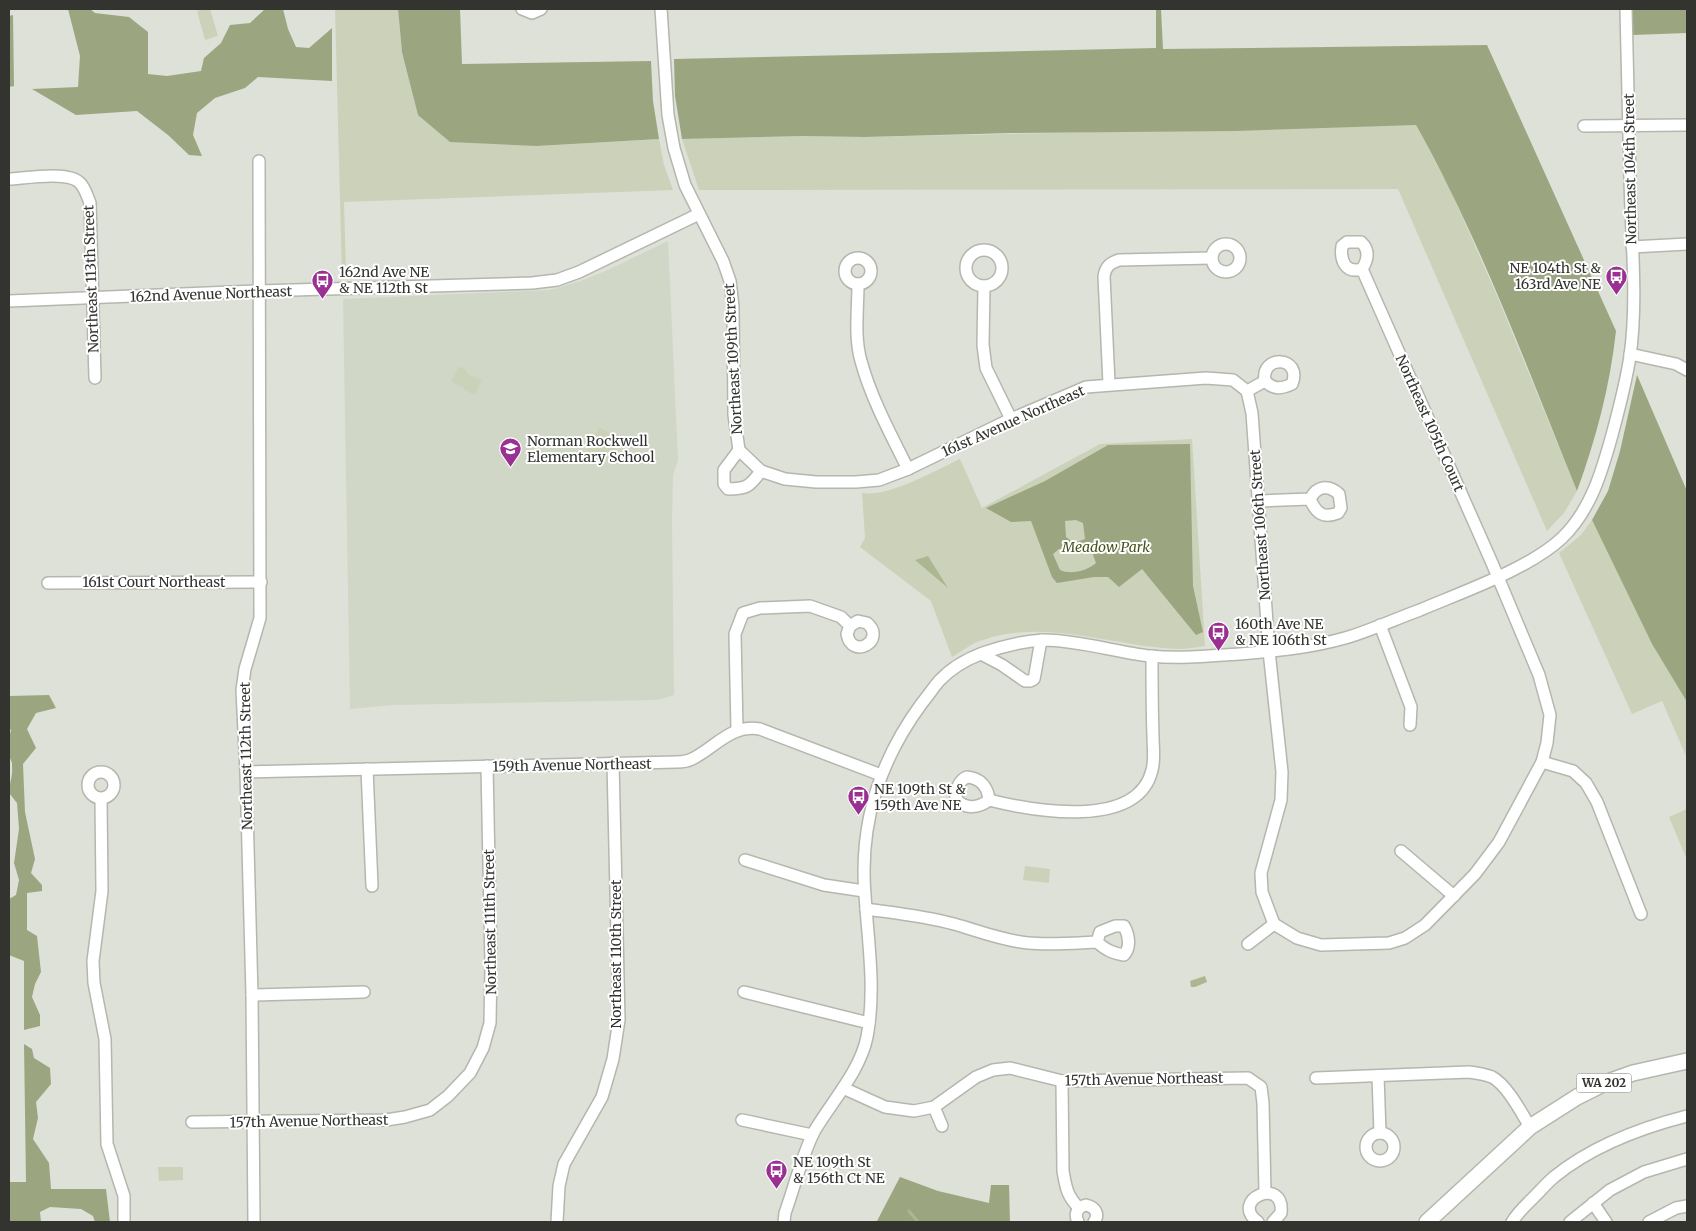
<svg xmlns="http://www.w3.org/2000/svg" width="1696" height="1231" viewBox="0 0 1696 1231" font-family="Merriweather,serif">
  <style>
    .built { fill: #d1d7c6 }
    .green { fill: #cbd2b9 }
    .forest { fill: #9ba681; fill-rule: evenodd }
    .water { fill: #acb792 }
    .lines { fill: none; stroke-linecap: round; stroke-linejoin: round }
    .stream { stroke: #acb792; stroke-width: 3 }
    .minor-casing { stroke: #b4b7ae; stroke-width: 14 }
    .major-casing { stroke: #b4b7ae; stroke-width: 18 }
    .minor { stroke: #fff; stroke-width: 11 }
    .major { stroke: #fff; stroke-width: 15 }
    .labels { text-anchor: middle; stroke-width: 4; stroke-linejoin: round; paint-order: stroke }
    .shield { fill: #fff; stroke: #70716e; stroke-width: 1 }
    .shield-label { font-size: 12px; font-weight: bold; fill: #333430 }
    .street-label { font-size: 14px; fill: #333430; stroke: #fff }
    .poi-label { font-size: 14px; fill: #333430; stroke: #fff; text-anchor: start }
    .park-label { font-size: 14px; font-style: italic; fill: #455319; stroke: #fff }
  </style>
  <rect width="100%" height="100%" fill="#dee1d7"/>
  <polygon class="built" points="668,241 678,460 673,476 672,521 674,695 658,700 393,705 350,709 343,299 550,290 581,281 610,269"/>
  <g class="green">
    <polygon points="205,9 210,9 218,36 205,40 197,11"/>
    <polygon points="335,9 398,9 402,52 537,146 659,139 664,165 673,190 344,202 346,274 342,275"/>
    <polygon points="1416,125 1451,191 1498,298 1577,491 1564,513 1547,531 1398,189 699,190 682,139 802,136 864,137"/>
    <polygon points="461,367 464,368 469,375 482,380 475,395 464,390 463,386 461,387 451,381 458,368"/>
    <polygon points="599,427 617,437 619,443 612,458 606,459 587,450"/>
    <path d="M1192 439 1205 646C1196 647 1187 649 1178 649 1113 647 1047 618 983 640 972 643 962 651 952 657L931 601 860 547 865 538 862 493C888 498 936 470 960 459L982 508 1100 444Z"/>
    <polygon points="1592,520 1652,644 1687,702 1687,758 1662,701 1632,714 1559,553 1581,535"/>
    <polygon points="1687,809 1687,860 1669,817"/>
    <polygon points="1025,866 1050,869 1049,883 1023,880"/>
    <polygon points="158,1167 183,1167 183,1180 159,1181"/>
  </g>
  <g class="forest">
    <polygon points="68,9 90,9 95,13 129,17 148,32 148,74 167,76 201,71 204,58 221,43 230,25 250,23 265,9 283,9 288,29 296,47 309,48 332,28 332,81 258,77 245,88 215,98 197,113 193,135 202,156 189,155 168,135 137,111 76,115 32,89 78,87 80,56"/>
    <polygon points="398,9 460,9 462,64 651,61 653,101 659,139 537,146 450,142 418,115 402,52"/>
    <path d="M1156 9H1161L1163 49 1487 45 1616 331C1610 386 1596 439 1577 491 1527 368 1481 241 1416 125L1236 131 1012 133 864 137 802 136 682 139 675 96 674 59 1156 48Z"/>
    <polygon points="1633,9 1687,9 1687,33 1633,35"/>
    <polygon points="13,15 14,86 9,87 9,16"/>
    <polygon points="1637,375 1687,491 1687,702 1652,644 1592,520 1608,491 1620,451"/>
    <path d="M1190 444 1193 586 1203 632 1196 635 1142 569 1119 587 1108 577H1094L1057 583 1052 577 1031 521 1011 522 986 508 1045 481 1108 445ZM1076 520 1083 523 1085 539 1077 542V552H1092L1096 563C1087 571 1071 575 1060 570L1053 554 1059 549H1067L1073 552 1074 540H1070L1066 537 1065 521Z"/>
    <path d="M49 695 56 708 36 713 27 729 36 748 23 764 25 812 35 859 31 873 42 885V891L27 893V930L37 936 41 972 35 984 32 997 40 1015V1026L24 1030V961L9 955V899L16 895 19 880 14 863 19 829 17 803 9 793C9 784 13 776 12 766 12 760 12 764 10 758 6 751 9 738 11 730L9 728V696Z"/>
    <polygon points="24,1044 32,1049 34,1058 50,1068 51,1084 36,1102 38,1118 33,1139 49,1163 51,1189 106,1189 110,1222 95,1222 93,1216 81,1209 50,1207 40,1212 41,1222 10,1222 9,1182 26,1182"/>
    <polygon points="900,1177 938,1191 989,1203 991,1185 1009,1185 1010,1222 878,1222 877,1221"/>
  </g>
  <g class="water">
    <polygon points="928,556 948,588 915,560"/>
    <polygon points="1205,976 1207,982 1195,987 1191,987 1190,981"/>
  </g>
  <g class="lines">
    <polyline class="stream" points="909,1211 918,1222"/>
    <defs>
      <g id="minor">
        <polyline points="522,9 532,13 541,9"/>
        <polyline points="661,9 668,115 674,148 685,185 723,261 730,281 733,307 734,415 739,450"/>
        <polyline points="1584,126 1687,125"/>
        <path d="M9 179C26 178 67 171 79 182 85 187 87 196 90 203L95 378"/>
        <circle cx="1226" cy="258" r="14"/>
        <polyline points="1632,247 1687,244"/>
        <circle cx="984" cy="268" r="18"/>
        <circle cx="858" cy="271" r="13"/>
        <path d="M858 284C858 309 854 337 861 361 871 398 891 435 908 469"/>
        <polyline points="984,286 983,345 986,368 1011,419"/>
        <polyline points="9,301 258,291 532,283 557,280 579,272 699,214"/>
        <polyline points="1630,354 1676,364 1687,370"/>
        <path d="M1109 384 1104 276C1106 266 1110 263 1119 260L1212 258"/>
        <polyline points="1247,391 1252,413 1269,651 1282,772 1281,800 1261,873 1262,892 1274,924"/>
        <path d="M739 450 761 471 785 479 816 482H856L879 480 908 469 1011 419 1086 387 1206 378 1233 380 1247 391 1265 381C1274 390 1281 389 1292 384 1303 356 1260 354 1265 381"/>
        <path d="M739 450 724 470V484L728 489C747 489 750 486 761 471"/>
        <path d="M1259 501 1310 499C1316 513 1323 519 1338 513L1341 508 1339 494C1328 484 1317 486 1310 499"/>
        <polyline points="48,583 261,582"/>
        <polyline points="1380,625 1411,707 1410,725"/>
        <polyline points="981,654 1002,665 1025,681 1030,681 1034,679 1035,674 1041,640"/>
        <path d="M737 730 735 634 743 613 760 608 810 606 841 617 850 626 847 634C852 661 887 640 867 623L858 621 850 626"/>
        <polyline points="1542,762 1573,771 1586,783 1597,802 1641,914"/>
        <polyline points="367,769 372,886"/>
        <circle cx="101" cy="785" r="13"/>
        <path d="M246 772 677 762C682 762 688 761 692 759 716 747 731 724 760 729L881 775"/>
        <path d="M967 777C980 778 988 787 989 800 979 808 965 810 956 799 955 791 959 780 967 777Z"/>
        <polyline points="101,799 102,891 93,961 94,983 105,1039 107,1144 124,1196 124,1222"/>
        <path d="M989 800C1033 811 1138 830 1152 770 1155 760 1153 747 1153 736 1152 709 1152 682 1152 656"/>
        <polyline points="1401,851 1454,896"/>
        <polyline points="745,860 824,885 864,891"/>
        <path d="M866 909C895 913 925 916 954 924 979 931 1000 940 1028 943 1051 945 1074 943 1097 942 1106 950 1112 953 1124 955 1131 947 1129 935 1124 926H1115L1100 932 1097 942"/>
        <path d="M1274 924 1297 938 1321 945 1389 943 1405 938 1425 925 1475 874 1499 842 1542 762 1547 743 1550 715 1539 675 1492 563 1362 269C1368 260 1370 250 1361 242H1347L1342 246C1340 260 1345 274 1362 269"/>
        <polyline points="1248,944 1274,924"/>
        <polyline points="744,992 869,1023"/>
        <polyline points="252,995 364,992"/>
        <polyline points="1378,1076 1380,1133"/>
        <path d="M1316 1078 1469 1072C1477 1073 1484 1074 1492 1077 1507 1085 1521 1112 1530 1127"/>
        <path d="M1062 1081 1063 1171C1066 1188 1067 1196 1079 1208"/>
        <polyline points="843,1088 885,1107 914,1111 934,1107 976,1077 993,1070 1010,1068 1062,1081 1248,1078 1261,1087 1263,1103 1265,1193"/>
        <polyline points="934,1107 942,1126"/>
        <polyline points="742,1120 812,1135"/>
        <polyline points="192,1122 386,1120 405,1117 430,1110 448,1096 470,1073 483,1048 490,1023 491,965 487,766"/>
        <circle cx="1380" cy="1147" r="14"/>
        <polyline points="1593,1203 1606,1222"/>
        <polyline points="254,1222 252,995 246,772 242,690 245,669 260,618 259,161"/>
        <polyline points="557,1222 559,1186 564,1164 602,1097 613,1059 619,1020 613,763"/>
        <path d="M784 1222 785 1213C794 1188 803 1152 815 1130 833 1100 860 1071 867 1037 876 989 868 942 865 895 859 822 880 760 922 703 928 696 933 688 939 681 951 668 967 659 983 653 1003 646 1023 641 1044 640 1077 640 1116 652 1150 656 1179 659 1210 656 1239 654 1275 651 1310 648 1345 638 1370 631 1395 619 1420 610 1462 592 1529 569 1562 538 1591 510 1602 471 1612 435 1619 409 1626 383 1630 356 1638 300 1631 236 1630 178 1629 122 1627 65 1626 9"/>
        <path d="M1078 1222C1074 1214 1077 1207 1086 1205 1095 1207 1100 1214 1094 1222"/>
        <path d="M1258 1222C1228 1200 1285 1175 1281 1213L1273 1222"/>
        <path d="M1512 1222C1518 1212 1527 1204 1535 1196 1541 1190 1547 1183 1554 1177 1592 1146 1640 1128 1687 1116"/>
        <polyline points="1570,1222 1610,1190 1644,1172 1687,1159"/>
        <polyline points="1649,1222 1676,1208 1687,1206"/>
      </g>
      <polyline id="major" points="1427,1222 1530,1127 1577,1097 1605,1083 1633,1073 1687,1061"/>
    </defs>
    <use href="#minor" class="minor-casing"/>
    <use href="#major" class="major-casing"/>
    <use href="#minor" class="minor"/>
    <use href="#major" class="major"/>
  </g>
  <defs>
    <symbol id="bus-pin" viewBox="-11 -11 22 30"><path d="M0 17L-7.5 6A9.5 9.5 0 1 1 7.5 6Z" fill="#9a3092" stroke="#fff"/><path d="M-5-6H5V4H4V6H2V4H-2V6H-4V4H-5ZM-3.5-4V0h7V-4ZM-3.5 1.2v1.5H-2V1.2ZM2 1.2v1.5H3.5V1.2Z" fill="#fff"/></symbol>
    <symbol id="school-pin" viewBox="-11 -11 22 30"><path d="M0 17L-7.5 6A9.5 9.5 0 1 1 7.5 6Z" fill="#9a3092" stroke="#fff"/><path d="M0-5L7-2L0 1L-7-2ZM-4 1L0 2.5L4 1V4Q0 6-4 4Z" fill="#fff"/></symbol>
  </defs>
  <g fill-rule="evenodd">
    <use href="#bus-pin" x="1604" y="264" width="25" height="34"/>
    <use href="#bus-pin" x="310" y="268" width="25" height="34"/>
    <use href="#school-pin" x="498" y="436" width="25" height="34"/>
    <use href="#bus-pin" x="1206" y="620" width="25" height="34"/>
    <use href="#bus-pin" x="846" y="784" width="25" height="34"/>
    <use href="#bus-pin" x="764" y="1158" width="25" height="34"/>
  </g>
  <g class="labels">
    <rect class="shield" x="1576.5" y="1073.5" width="55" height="19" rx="4"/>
    <g class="shield-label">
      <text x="1604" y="1087">WA 202</text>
    </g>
    <g class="street-label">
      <text transform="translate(1630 169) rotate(-91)" y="5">Northeast 104th Street</text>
      <text transform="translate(91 279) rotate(-92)" y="5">Northeast 113th Street</text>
      <text transform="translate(211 294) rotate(-2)" y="5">162nd Avenue Northeast</text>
      <text transform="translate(733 359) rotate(-93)" y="5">Northeast 109th Street</text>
      <text transform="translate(1013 421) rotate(-24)" y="5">161st Avenue Northeast</text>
      <text transform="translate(1430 423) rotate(66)" y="5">Northeast 105th Court</text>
      <text transform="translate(1260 525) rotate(-94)" y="5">Northeast 106th Street</text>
      <text x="154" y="587">161st Court Northeast</text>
      <text transform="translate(246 756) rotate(-91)" y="5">Northeast 112th Street</text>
      <text transform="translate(572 765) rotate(-1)" y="5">159th Avenue Northeast</text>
      <text transform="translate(490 922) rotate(-91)" y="5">Northeast 111th Street</text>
      <text transform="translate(616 954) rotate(-90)" y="5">Northeast 110th Street</text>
      <text transform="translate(1144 1079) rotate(-1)" y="5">157th Avenue Northeast</text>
      <text transform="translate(309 1121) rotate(-1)" y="5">157th Avenue Northeast</text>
    </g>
    <g class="poi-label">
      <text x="1601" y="273" text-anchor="end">NE 104th St &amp;<tspan x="1601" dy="16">163rd Ave NE</tspan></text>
      <text x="339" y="277">162nd Ave NE<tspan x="339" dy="16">&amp; NE 112th St</tspan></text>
      <text x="527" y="446">Norman Rockwell<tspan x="527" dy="16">Elementary School</tspan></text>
      <text x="1235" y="629">160th Ave NE<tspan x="1235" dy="16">&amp; NE 106th St</tspan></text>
      <text x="874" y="794">NE 109th St &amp;<tspan x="874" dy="16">159th Ave NE</tspan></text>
      <text x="793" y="1167">NE 109th St<tspan x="793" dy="16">&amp; 156th Ct NE</tspan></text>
    </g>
    <g class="park-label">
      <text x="1106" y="552">Meadow Park</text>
    </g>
  </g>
  <rect width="1696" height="1231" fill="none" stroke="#333430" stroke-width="20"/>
</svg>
